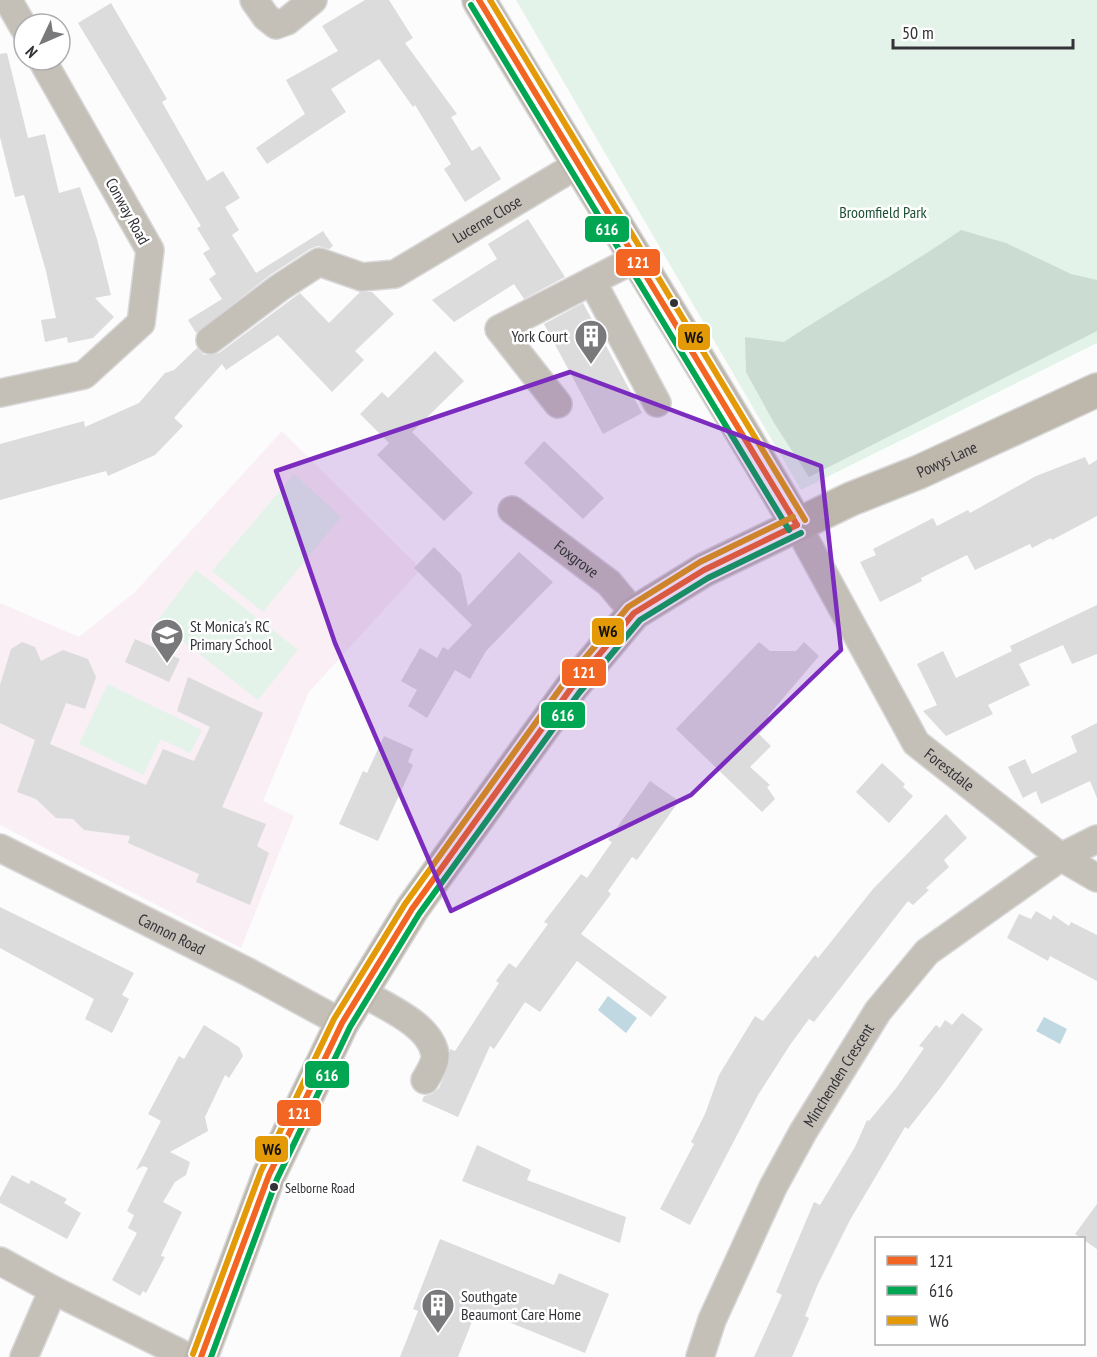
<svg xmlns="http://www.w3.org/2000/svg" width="1097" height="1357" viewBox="0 0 1097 1357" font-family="'PT Sans Narrow',sans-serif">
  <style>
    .education { fill: #f9eff4 }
    .green { fill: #e4f3e9 }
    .forest { fill: #cbdcd2 }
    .water { fill: #bfd8e1 }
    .building { fill: #dcdcdd }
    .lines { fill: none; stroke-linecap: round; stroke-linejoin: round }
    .minor-casing { stroke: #d8d8d9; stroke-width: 30 }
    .major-casing { stroke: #d8d8d9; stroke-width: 36 }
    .minor { stroke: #c5c0b7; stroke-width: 27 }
    .major { stroke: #bdb7ac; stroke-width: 33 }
    .bus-1-casing { stroke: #fff; stroke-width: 10 }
    .bus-2-casing { stroke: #fff; stroke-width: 10 }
    .bus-3-casing { stroke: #fff; stroke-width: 10 }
    .bus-1 { stroke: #f26522; stroke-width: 6 }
    .bus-2 { stroke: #00a651; stroke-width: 6 }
    .bus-3 { stroke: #e39a06; stroke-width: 6 }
    .marked { fill: #7b2cbf; fill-opacity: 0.2; stroke: #7b2cbf; stroke-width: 4.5; stroke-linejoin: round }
    .bus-dot { fill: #323237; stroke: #fff; stroke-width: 2 }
    .labels { text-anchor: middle; stroke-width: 5; stroke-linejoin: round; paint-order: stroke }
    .bus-label { font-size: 14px; fill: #323237; stroke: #fff; text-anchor: start }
    .street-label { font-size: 16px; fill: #323237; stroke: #fff }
    .park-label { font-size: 16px; fill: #1b4f35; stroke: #fff }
    .poi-label { font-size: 16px; fill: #323237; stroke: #fff; text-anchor: start }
    .line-badge { stroke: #fff; stroke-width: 2 }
    .badge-label { font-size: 16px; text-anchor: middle; font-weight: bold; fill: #fff }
    .pale-badge-label { font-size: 16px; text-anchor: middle; font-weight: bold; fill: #111 }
  </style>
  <rect width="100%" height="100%" fill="#fcfcfc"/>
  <polygon class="education" points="282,431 421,569 309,692 263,801 294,816 241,948 0,825 0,603 79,637 135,592"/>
  <g class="green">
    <polygon points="516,0 1097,0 1097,343 801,490"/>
    <polygon points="294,474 341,517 263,612 212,571"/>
    <polygon points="196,570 298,650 258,700 157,621"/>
    <polygon points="108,684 202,730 190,753 161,739 143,775 79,744"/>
  </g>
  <path class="forest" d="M961 230 1006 243 1071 274 1097 280V331L809 477 774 423 746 372 745 337 784 342C842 303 904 270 961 230Z"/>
  <g class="water">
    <polygon points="608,996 637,1018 626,1033 598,1010"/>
    <polygon points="1044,1017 1067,1029 1060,1044 1036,1031"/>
  </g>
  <g class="building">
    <polygon points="365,0 389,0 413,38 405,43 457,114 451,117 472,151 480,146 501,179 465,202 444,169 451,164 415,105 413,107 379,59 331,89 346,112 267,164 256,148 305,114 286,80 338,51 322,26"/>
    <polygon points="111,3 167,99 162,102 207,181 223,171 240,198 225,207 239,230 232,235 256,273 323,231 333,246 329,249 318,246 310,249 270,275 196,333 188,320 222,299 209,279 216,274 203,253 210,249 197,228 201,226 78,23"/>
    <polygon points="7,53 28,138 45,134 59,193 80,187 97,239 111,295 95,298 114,317 93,338 68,343 67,337 45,342 41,320 56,318 46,271 24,195 15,197 0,137 0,54"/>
    <polygon points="528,219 565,277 524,299 514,284 454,322 432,300 497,259 488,244"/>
    <polygon points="360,292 372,292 394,314 355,351 364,360 332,392 278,335 226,370 222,364 174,418 183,426 155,455 108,476 106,471 0,500 0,444 84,421 85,427 139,403 165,373 174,370 197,348 204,355 219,353 300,293 329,323"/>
    <polygon points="583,303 642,413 603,434 544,324"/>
    <polygon points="435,351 464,381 412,432 473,493 444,521 377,455 389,443 360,414 382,392 388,398"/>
    <polygon points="544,441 604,498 583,519 524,463"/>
    <polygon points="1085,457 1089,465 1097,460 1097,516 1052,540 1051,538 1032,548 1030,544 975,570 967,555 921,578 922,581 880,602 860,562 876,555 873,549 933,518 937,526 968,510 970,513 1036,476"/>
    <polygon points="434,547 461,574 468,606 519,552 553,582 486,651 470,679 455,670 427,718 408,706 417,690 401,681 420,648 437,658 443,647 448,650 472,625 414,568"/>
    <polygon points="1097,605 1097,654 1072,664 1063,645 1019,664 1030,685 988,705 993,714 946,736 923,711 937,705 917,664 943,651 956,678 1012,651 1010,646"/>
    <polygon points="135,639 180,659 169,682 125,662"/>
    <polygon points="22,642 35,647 41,661 63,650 88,659 96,677 85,709 66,703 50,744 146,785 163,749 194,761 210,727 177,711 188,677 263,713 222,807 266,824 257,846 269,853 250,905 196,882 199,874 128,843 130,836 84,830 73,819 56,818 36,799 17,792 35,740 0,723 0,685 11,649"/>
    <polygon points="759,642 770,651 796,651 804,642 819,656 768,716 772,721 759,734 771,746 750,767 770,785 767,787 775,799 762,812 676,729"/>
    <polygon points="1097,723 1097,798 1090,781 1041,804 1036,791 1023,798 1008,767 1025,759 1032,774 1077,752 1071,736"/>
    <polygon points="384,736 413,749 408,762 413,765 378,841 339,824 363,771 367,773"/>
    <polygon points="882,763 905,784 903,787 913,796 889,823 856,792"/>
    <polygon points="650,781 679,801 637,860 632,857 608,891 611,894 581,934 667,997 651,1017 577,961 540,1012 525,1002 494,1049 490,1046 458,1117 422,1101 424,1096 432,1094 439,1088 449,1065 450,1049 455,1051 499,983 496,981 509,963 516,968 548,924 544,922 581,874 587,878 612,842 608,840"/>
    <polygon points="946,814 967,838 944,860 949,867 926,888 929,890 913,905 908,901 814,1022 809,1019 790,1045 758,1095 690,1225 660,1209 694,1144 691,1142 705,1114 719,1075 755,1016 763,1021 815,955 818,958 873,889"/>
    <polygon points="0,907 134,973 122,995 129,999 112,1033 85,1019 94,999 0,948"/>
    <polygon points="1036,911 1051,920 1053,915 1069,926 1071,922 1097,935 1097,981 1050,956 1048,961 1007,938 1019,914 1031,919"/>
    <polygon points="962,1013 983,1029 941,1087 908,1129 905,1127 850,1220 818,1284 805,1316 809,1318 792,1357 754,1357 782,1295 776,1292 814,1202 820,1205 855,1147 867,1120 869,1121 897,1087 924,1048 919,1046 936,1025 940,1028 945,1020 952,1025"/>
    <polygon points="204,1025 239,1047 243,1056 229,1078 225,1075 205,1117 208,1131 170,1152 190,1162 186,1175 175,1182 163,1202 182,1212 163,1251 161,1256 165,1257 146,1293 143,1291 140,1296 112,1280 137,1233 128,1228 134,1215 127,1211 148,1168 143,1166 136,1170 161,1121 148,1114 179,1056 184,1059"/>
    <polygon points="477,1145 531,1170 527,1180 626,1217 620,1243 462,1181"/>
    <polygon points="12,1175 29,1184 31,1180 67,1199 64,1203 81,1213 67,1239 0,1203 0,1197"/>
    <polygon points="1097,1204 1097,1249 1075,1234"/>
    <polygon points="440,1239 554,1285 559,1273 609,1294 585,1353 477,1309 458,1357 400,1357 418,1311 413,1309"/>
  </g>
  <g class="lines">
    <defs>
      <g id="minor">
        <polyline points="8,0 24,28"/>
        <polyline points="254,0 266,17 276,25 287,21 313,0"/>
        <polyline points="592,281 657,403"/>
        <path id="s1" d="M210 340 279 288 319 262 362 277 395 274 577 165"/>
        <polyline points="0,393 84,375 141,323 150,250 42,60"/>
        <polyline points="558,404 499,329 637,258"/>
        <path id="s2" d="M512 510 609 583 634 613"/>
        <path id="s3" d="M797 525 916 743 1061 857 1097 878"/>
        <path id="s4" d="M0 848 248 972 342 1023"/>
        <path d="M361 992C384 1006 430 1024 435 1054 436 1063 429 1073 425 1080"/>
        <polyline points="0,1261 53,1290 188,1357"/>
        <polyline points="24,1357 53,1290"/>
        <path id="s5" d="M700 1357 712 1320 773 1187 803 1132 878 1011 927 952 1061 857 1097 839"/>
      </g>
      <g id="major">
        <path d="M479 0C584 176 694 348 797 525"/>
        <path id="s6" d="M201 1357 269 1175 342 1023 412 909 572 687 634 613 704 570 851 499 919 472 1097 390"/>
      </g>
    </defs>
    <use href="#minor" class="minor-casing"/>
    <use href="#major" class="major-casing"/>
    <use href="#minor" class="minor"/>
    <use href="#major" class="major"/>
    <defs>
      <g id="bus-1">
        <polyline points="479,0 797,525"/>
        <polyline points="201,1357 269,1175 342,1023 412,909 572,687 634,613 704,570 797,525"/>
      </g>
      <g id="bus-2">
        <polyline points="471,5 789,530"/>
        <polyline points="211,1357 277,1179 350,1027 419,914 579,693 640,620 708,578 801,533"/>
      </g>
      <g id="bus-3">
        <polyline points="490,0 805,520"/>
        <polyline points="193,1354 261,1171 334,1019 405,904 565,682 628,607 700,562 793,517"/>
      </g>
    </defs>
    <use href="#bus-1" class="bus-1-casing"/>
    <use href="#bus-2" class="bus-2-casing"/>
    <use href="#bus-3" class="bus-3-casing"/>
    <use href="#bus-1" class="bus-1"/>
    <use href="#bus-2" class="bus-2"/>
    <use href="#bus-3" class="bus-3"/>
  </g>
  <path class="marked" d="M570 372 821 466 841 650 691 795 451 911 335 643 276 471Z"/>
  <defs>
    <symbol id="building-pin" viewBox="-11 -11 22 30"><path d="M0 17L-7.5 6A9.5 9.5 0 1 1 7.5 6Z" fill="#79797c" stroke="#fff"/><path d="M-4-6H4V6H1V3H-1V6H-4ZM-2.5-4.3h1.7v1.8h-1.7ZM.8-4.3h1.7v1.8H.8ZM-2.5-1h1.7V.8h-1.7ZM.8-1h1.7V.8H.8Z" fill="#fff"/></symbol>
    <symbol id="school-pin" viewBox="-11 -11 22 30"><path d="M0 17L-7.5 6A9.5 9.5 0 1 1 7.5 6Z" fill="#79797c" stroke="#fff"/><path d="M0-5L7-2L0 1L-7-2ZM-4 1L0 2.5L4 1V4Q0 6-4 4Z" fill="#fff"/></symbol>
  </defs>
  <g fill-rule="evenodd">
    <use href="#building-pin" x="572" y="317" width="38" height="52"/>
    <use href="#school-pin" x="148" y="616" width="38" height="52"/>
    <use href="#building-pin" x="419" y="1286" width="38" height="52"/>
  </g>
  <g class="bus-dot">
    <circle cx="674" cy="303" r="5"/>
    <circle cx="274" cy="1187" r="5"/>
  </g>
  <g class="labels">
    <g class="bus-label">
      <text x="285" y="1193">Selborne Road</text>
    </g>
    <g class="street-label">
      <text transform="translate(128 211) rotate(61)" y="6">Conway Road</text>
      <text dy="6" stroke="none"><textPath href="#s1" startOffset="320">Lucerne Close</textPath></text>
      <text dy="6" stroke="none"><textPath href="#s6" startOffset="1216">Powys Lane</textPath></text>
      <text dy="6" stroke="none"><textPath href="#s2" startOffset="81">Foxgrove</textPath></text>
      <text dy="6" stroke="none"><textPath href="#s3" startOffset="291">Forestdale</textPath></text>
      <text dy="6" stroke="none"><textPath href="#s4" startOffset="192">Cannon Road</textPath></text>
      <text dy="6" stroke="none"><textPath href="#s5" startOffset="315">Minchenden Crescent</textPath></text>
    </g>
    <g class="park-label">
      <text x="883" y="218">Broomfield Park</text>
    </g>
    <g class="poi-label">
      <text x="568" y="342" text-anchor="end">York Court</text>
      <text x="190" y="632">St Monica's RC<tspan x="190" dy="18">Primary School</tspan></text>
      <text x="461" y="1302">Southgate<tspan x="461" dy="18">Beaumont Care Home</tspan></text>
    </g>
  </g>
  <g class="line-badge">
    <rect x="584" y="215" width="46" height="28" rx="6" fill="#00a651"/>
    <rect x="615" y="248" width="46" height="29" rx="6" fill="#f26522"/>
    <rect x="677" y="323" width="34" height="28" rx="6" fill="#e39a06"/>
    <rect x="591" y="617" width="34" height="29" rx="6" fill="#e39a06"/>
    <rect x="561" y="658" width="46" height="29" rx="6" fill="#f26522"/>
    <rect x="540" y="701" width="46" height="28" rx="6" fill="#00a651"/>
    <rect x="304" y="1060" width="46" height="29" rx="6" fill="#00a651"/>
    <rect x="276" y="1099" width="46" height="28" rx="6" fill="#f26522"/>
    <rect x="254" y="1135" width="35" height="28" rx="6" fill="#e39a06"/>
  </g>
  <g class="badge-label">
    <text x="607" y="235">616</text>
    <text x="638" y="268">121</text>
    <text x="584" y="678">121</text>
    <text x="563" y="721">616</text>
    <text x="327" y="1081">616</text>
    <text x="299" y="1119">121</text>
  </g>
  <g class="pale-badge-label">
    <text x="694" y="343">W6</text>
    <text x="608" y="637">W6</text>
    <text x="272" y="1155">W6</text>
  </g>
  <rect x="875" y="1237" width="210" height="108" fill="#ffffff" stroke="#adadaf" stroke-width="1.5"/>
  <rect x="887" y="1256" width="30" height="9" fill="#f26522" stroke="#adadaf" stroke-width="1.5"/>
  <text x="929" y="1267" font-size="18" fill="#323237">121</text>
  <rect x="887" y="1286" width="30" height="9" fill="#00a651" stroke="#adadaf" stroke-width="1.5"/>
  <text x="929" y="1297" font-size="18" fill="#323237">616</text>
  <rect x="887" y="1316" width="30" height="9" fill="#e39a06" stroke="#adadaf" stroke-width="1.5"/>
  <text x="929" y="1327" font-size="18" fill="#323237">W6</text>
  <g transform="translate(42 42) rotate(226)"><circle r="28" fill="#ffffff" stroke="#adadaf" stroke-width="1.5"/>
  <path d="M0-4.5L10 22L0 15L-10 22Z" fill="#79797c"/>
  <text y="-9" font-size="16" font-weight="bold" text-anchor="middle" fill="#323237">N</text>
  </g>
  <path d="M893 39v9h180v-9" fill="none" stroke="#323237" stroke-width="3"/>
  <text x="902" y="39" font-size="18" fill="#323237" stroke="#ffffff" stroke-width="4.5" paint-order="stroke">50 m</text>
</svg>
